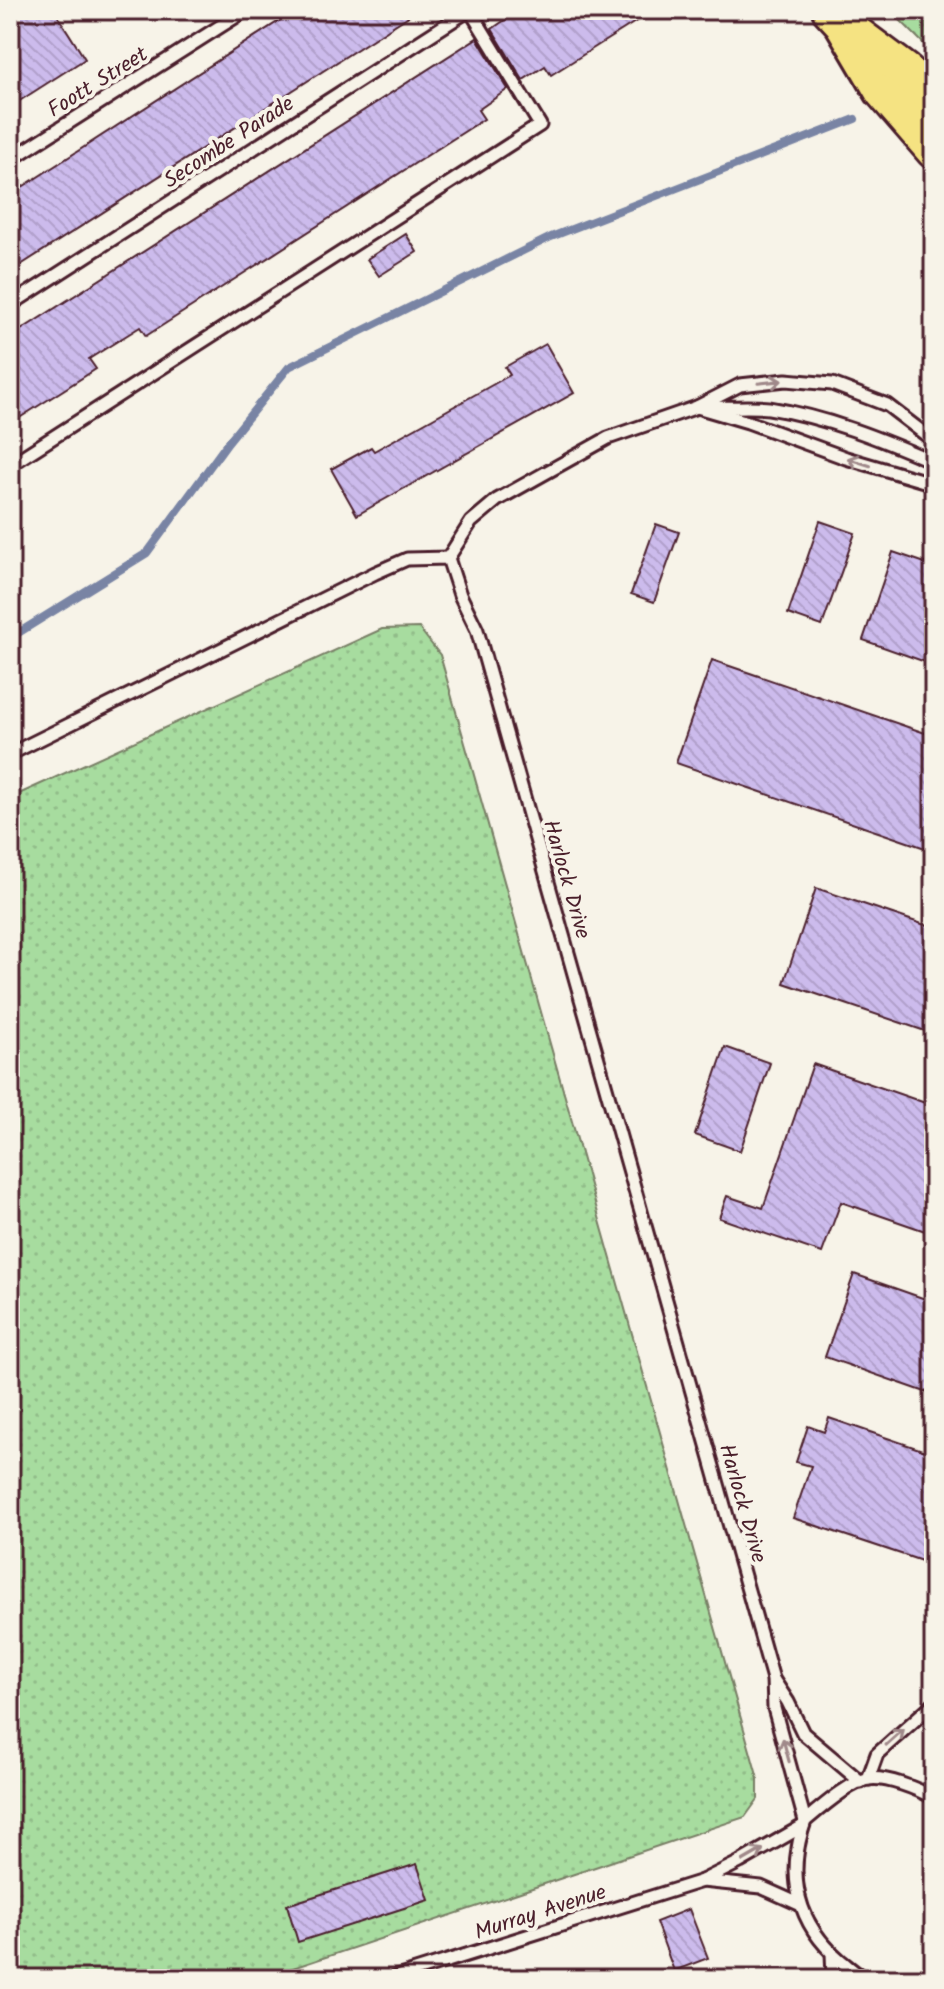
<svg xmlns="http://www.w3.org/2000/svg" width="944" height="1989" viewBox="0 0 944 1989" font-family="Kalam,sans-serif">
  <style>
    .park { fill: url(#park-dots); stroke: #787e65; stroke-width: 2 }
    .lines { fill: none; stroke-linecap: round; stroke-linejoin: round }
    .stream { stroke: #7984a4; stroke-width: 8 }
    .building { fill: url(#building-back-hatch); stroke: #4a1f2b; stroke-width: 2 }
    .service-casing { stroke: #4a1f2b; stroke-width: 17 }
    .primary-casing { stroke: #4a1f2b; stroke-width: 40 }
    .service { stroke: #f7f3e8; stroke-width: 11 }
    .primary { stroke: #f5e382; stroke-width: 34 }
    .oneway { stroke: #a0898a }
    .labels { text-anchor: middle; stroke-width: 8; stroke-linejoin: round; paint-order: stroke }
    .street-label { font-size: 22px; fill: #4a1f2b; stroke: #f7f3e8 }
  </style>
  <defs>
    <pattern id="park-dots" width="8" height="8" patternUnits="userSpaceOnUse" patternTransform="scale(2)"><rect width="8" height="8" fill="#a7dc9f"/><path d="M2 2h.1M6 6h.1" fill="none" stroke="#91bc89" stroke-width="1.8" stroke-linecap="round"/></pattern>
    <pattern id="building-back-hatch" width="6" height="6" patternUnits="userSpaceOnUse" patternTransform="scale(2)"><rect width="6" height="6" fill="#ccbbec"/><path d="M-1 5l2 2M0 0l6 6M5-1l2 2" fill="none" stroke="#b1a0cb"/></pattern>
  </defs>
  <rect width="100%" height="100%" fill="#f7f3e8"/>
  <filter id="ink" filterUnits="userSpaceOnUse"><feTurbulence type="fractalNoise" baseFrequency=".0125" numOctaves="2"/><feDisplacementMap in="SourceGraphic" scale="16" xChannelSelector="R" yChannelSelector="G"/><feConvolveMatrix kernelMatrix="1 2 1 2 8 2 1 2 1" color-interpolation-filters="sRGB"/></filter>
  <g filter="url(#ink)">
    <g class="park">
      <polygon points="890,10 934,10 934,54"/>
      <polygon points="419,628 440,655 758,1779 758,1799 745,1817 260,1979 10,1979 10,798 382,629"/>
    </g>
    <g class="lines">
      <polyline class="stream" points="10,638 147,553 228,442 289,367 551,237 855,119"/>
    </g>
    <g class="building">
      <polygon points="10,10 54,10 85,59 10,107"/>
      <polygon points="296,10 418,10 10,272 10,195"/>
      <polygon points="519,10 654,10 551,75 545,66 523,80 492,29"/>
      <polygon points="477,38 508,89 478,110 484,119 146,336 140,327 108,347 89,359 96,369 10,424 10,337"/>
      <polygon points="406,234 417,252 379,276 367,259"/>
      <polygon points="546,344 574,393 357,515 331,469 371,447 374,451 510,375 505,367"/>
      <polygon points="820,521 855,533 822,626 788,614"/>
      <polygon points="656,524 679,532 654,602 631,594"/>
      <polygon points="893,552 934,566 934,665 863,640"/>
      <polygon points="712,660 934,736 934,851 676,763"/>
      <polygon points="816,888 934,928 934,1034 784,983"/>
      <polygon points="725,1047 770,1063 740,1151 695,1135"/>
      <polygon points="813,1064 934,1106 934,1234 841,1202 822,1253 719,1218 727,1196 763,1208"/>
      <polygon points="854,1274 934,1302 934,1395 825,1357"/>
      <polygon points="829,1418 934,1454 934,1565 793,1518 811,1466 796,1462 808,1426 824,1432"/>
      <polygon points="417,1864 429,1900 298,1942 287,1905"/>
      <polygon points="689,1909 708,1958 674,1971 656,1922"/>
    </g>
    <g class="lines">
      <defs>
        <g id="service">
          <polyline points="10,160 246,10"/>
          <polyline points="10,305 469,10"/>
          <polyline points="697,407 748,422 846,458 934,484"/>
          <path d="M714 407C732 408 752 406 769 408 826 417 881 439 934 462"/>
          <polyline points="10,465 540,125 470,10"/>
          <polyline points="448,558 471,522 497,500 608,438 697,407 740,385 786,380 832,384 887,405 934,441"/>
          <polyline points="10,754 375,573 407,559 448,558 460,595 477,630 502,719 773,1679 774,1708 805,1821"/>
          <polyline points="773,1679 788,1702 803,1733 861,1782"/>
          <polyline points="868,1779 877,1754 934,1703"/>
          <polyline points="702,1881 761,1887 799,1904"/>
          <polyline points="832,1953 833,1979"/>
          <polyline points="390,1979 702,1881 740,1862 803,1826"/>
          <path d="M866 1979C857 1975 849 1967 841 1961 797 1924 786 1876 805 1821 818 1810 851 1781 868 1779 886 1776 918 1789 934 1798"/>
        </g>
        <g id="primary">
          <polyline points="830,10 842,23 882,91 934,151"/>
          <polyline points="855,33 906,71 934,100"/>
        </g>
      </defs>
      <use href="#service" class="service-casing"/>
      <use href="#primary" class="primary-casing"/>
      <use href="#service" class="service"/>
      <use href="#primary" class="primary"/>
    </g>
    <defs><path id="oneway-shaft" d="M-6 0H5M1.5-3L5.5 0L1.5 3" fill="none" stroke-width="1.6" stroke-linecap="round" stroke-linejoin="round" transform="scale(2)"/></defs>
    <g class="oneway">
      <use href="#oneway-shaft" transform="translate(770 382) rotate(-6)"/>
      <use href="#oneway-shaft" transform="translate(859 462) rotate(-162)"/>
      <use href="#oneway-shaft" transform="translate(895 1737) rotate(-42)"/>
      <use href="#oneway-shaft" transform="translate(786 1750) rotate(-105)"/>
      <use href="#oneway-shaft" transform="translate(753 1855) rotate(-30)"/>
    </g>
  </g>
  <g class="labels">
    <g class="street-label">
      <text transform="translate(97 81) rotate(-32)" y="8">Foott Street</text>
      <text transform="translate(228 141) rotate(-33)" y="8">Secombe Parade</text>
      <text transform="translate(568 879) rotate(74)" y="8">Harlock Drive</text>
      <text transform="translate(744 1503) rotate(74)" y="8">Harlock Drive</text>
      <text transform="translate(540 1911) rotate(-18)" y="8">Murray Avenue</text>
    </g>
  </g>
  <rect width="944" height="1989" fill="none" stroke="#f7f3e8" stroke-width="40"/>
  <rect x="20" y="20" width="904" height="1949" fill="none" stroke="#4a1f2b" stroke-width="3" filter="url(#ink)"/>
</svg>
